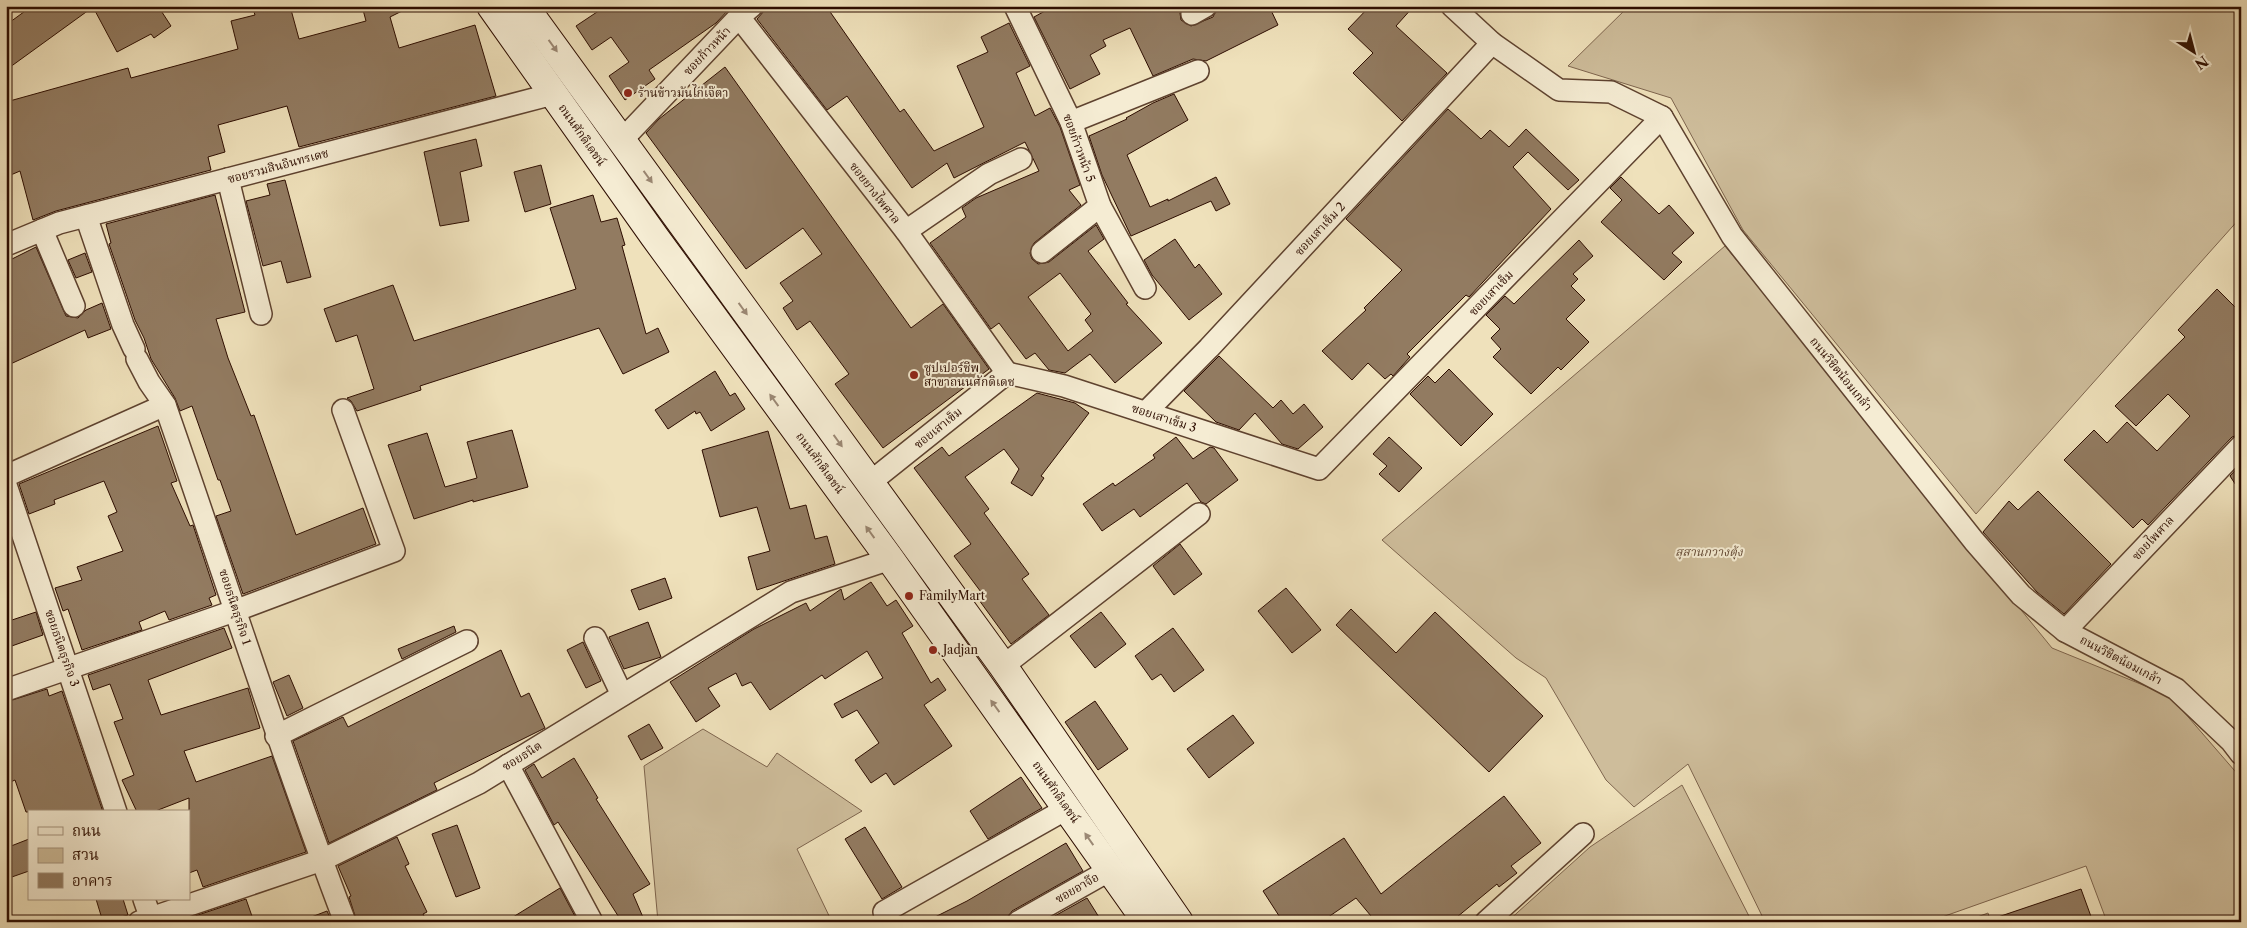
<svg xmlns="http://www.w3.org/2000/svg" width="2247" height="928" viewBox="0 0 2247 928" font-family="'Libre Caslon Text','Noto Serif Thai',serif">
  <style>
    .green { fill: #cebd9b; stroke: #7e654e }
    .building { fill: #927b61; stroke: #2d0d00; fill-rule: evenodd }
    .lines { fill: none; stroke-linecap: round; stroke-linejoin: round }
    .street-casing { stroke: #5e422f; stroke-width: 24 }
    .secondary-casing { stroke: #2d0d00; stroke-width: 30 }
    .street { stroke: #f5ecd3; stroke-width: 21 }
    .secondary { stroke: #f5ecd3; stroke-width: 28 }
    .oneway { fill: #9b8874 }
    .poi-dot { fill: #8f2418; stroke: #f5ecd3; stroke-width: 2 }
    .labels { text-anchor: middle; stroke-width: 4; stroke-linejoin: round; paint-order: stroke }
    .street-label { font-size: 12px; fill: #2d0d00; stroke: #f5ecd3 }
    .poi-label { font-size: 12px; fill: #2d0d00; stroke: #f5ecd3; text-anchor: start }
    .park-label { font-size: 12px; font-style: italic; fill: #654b36; stroke: #f5ecd3 }
  </style>
  <rect width="100%" height="100%" fill="#efe1bb"/>
  <filter id="stains"><feTurbulence type="fractalNoise" baseFrequency=".004" numOctaves="4"/><feColorMatrix values="0 0 0 0 .2 0 0 0 0 .09 0 0 0 0 .02 0 0 0 .5 -.17"/></filter>
  <radialGradient id="worn" r=".72"><stop offset=".6" stop-color="#630" stop-opacity="0"/><stop offset="1" stop-color="#630" stop-opacity=".3"/></radialGradient>
  <g class="green">
    <polygon points="1629,6 2241,6 2241,217 1976,514 1743,230 1671,98 1568,66"/>
    <polygon points="1725,246 2052,648 2170,696 2241,778 2241,922 2107,922 2086,866 1928,922 1765,922 1688,764 1634,807 1606,780 1546,678 1516,658 1382,540"/>
    <polygon points="703,729 767,767 777,753 862,811 797,849 832,922 658,922 644,766"/>
    <polygon points="1682,785 1752,922 1507,922 1590,847"/>
    <polygon points="1988,913 1991,922 1964,922"/>
  </g>
  <g class="building">
    <polygon points="32,6 158,6 171,26 154,38 151,34 117,52 93,7 6,70 6,25"/>
    <polygon points="252,6 290,6 299,39 366,21 362,6 412,6 390,17 399,48 475,25 496,96 299,147 287,106 218,125 225,152 208,157 211,170 56,211 33,220 20,171 6,177 6,102 128,68 131,78 238,49 231,21 255,15"/>
    <polygon points="606,6 732,6 716,23 649,70 655,79 625,100 609,76 629,62 611,37 592,50 576,26"/>
    <path d="M764 6H826L900 112 904 109 934 151 984 127 957 66 988 52 981 37 1009 23 1030 66 1016 73 1035 116 1050 108 1060 127 1080 185 1069 190 1081 205 1034 243 1030 253 1032 259 1038 264 1049 262 1096 225 1104 239 1088 251 1128 303 1126 304 1162 343 1115 383 1090 354 1065 373 1049 370 1035 353 1026 359 999 323 991 329 930 243 966 217 962 208 976 198 1039 171 1025 142 954 178 947 163 912 188 847 96 827 110 757 19 764 11ZM1060 273 1091 314 1085 320 1093 331 1068 351 1028 297Z"/>
    <polygon points="1054,6 1183,6 1180,13 1181,20 1191,26 1213,17 1218,6 1269,6 1278,25 1206,61 1193,59 1153,76 1130,28 1103,40 1106,46 1090,55 1100,74 1070,89 1034,17"/>
    <polygon points="1370,6 1414,6 1396,26 1447,73 1402,121 1353,73 1373,53 1348,29"/>
    <polygon points="725,67 911,328 943,304 989,369 883,448 835,384 849,374 810,321 797,330 783,308 793,301 780,283 822,254 803,228 746,269 646,133 659,119"/>
    <polygon points="1174,94 1188,120 1127,155 1150,207 1168,199 1168,201 1216,177 1230,204 1216,211 1211,201 1131,236 1102,175 1089,136 1127,119 1126,118 1153,103"/>
    <polygon points="1448,109 1481,139 1490,130 1509,147 1526,129 1579,180 1568,190 1528,152 1513,167 1551,209 1469,297 1466,295 1407,354 1410,357 1393,376 1391,374 1385,379 1368,363 1352,380 1322,351 1366,310 1364,308 1402,270 1346,219"/>
    <polygon points="476,139 482,166 460,172 469,221 440,226 424,152"/>
    <polygon points="541,165 551,204 525,212 514,172"/>
    <polygon points="1621,177 1659,214 1669,205 1694,233 1672,253 1682,262 1664,280 1601,222 1622,200 1610,188"/>
    <polygon points="285,180 311,277 287,283 281,261 263,266 246,201 270,195 267,184"/>
    <polygon points="215,195 245,312 216,319 228,358 251,416 254,415 296,535 363,508 376,544 243,594 216,516 231,511 220,480 218,480 192,406 180,411 175,398 151,359 144,338 135,320 109,244 111,243 106,224"/>
    <polygon points="593,195 601,222 617,218 625,245 622,246 646,334 658,328 669,352 623,374 599,328 420,386 421,390 357,411 351,401 347,398 374,389 357,335 336,342 324,309 393,285 414,341 576,289 550,208"/>
    <polygon points="1175,239 1195,268 1199,264 1222,294 1189,320 1152,275 1144,260"/>
    <polygon points="1579,240 1593,256 1573,274 1578,279 1571,286 1585,300 1566,319 1589,342 1561,370 1558,367 1531,394 1493,357 1501,349 1491,338 1500,329 1486,315 1505,296 1514,304"/>
    <polygon points="36,247 66,316 78,318 86,310 102,303 111,329 88,338 85,330 6,366 6,262"/>
    <polygon points="85,253 92,272 76,278 68,260"/>
    <polygon points="2217,289 2241,313 2241,434 2232,437 2148,525 2142,519 2133,528 2064,460 2094,430 2107,443 2127,422 2157,451 2190,416 2168,394 2136,426 2115,406 2185,337 2178,330"/>
    <polygon points="1219,356 1273,408 1281,400 1293,414 1304,404 1323,427 1298,449 1282,444 1255,413 1239,430 1216,422 1184,391"/>
    <polygon points="1449,369 1493,414 1461,446 1410,394 1428,376 1435,383"/>
    <polygon points="715,371 730,396 735,393 745,409 711,431 700,412 696,414 695,411 668,429 655,410"/>
    <polygon points="1037,393 1075,403 1089,413 1041,476 1044,478 1032,496 1011,483 1019,469 1004,449 965,477 989,509 984,513 1029,574 1022,579 1049,615 1011,644 979,600 984,596 954,556 971,544 914,468 942,447 949,456"/>
    <polygon points="158,426 177,481 171,483 190,526 193,525 216,595 209,598 212,605 169,620 165,611 139,622 142,630 82,650 68,609 63,611 55,588 82,580 77,567 123,551 108,516 117,512 104,481 54,500 55,504 29,514 19,484"/>
    <polygon points="512,430 528,487 473,502 473,500 414,519 388,445 427,433 445,487 477,478 467,442"/>
    <polygon points="768,431 790,509 806,505 815,539 827,536 835,564 757,590 748,557 770,551 757,507 720,517 702,450"/>
    <polygon points="1176,437 1193,459 1210,447 1214,448 1238,480 1206,504 1201,502 1187,483 1140,517 1134,509 1102,531 1083,504 1113,483 1115,486 1155,458 1153,455"/>
    <polygon points="1389,437 1422,468 1399,492 1379,474 1387,466 1373,454"/>
    <polygon points="2241,464 2241,493 2230,476"/>
    <polygon points="2038,491 2111,564 2064,614 2037,592 1983,532 2009,501 2018,510"/>
    <polygon points="1180,544 1202,574 1174,595 1153,566"/>
    <polygon points="665,578 672,598 639,610 631,590"/>
    <polygon points="871,582 887,606 896,600 913,626 902,633 931,683 938,678 946,690 924,705 952,746 894,785 886,773 871,783 855,760 879,743 857,710 842,718 834,704 883,678 867,651 825,679 822,675 770,710 751,682 742,686 736,673 708,688 720,706 696,722 670,682 754,629 806,603 810,611 841,589 844,600"/>
    <polygon points="1286,588 1321,630 1292,653 1258,611"/>
    <polygon points="1351,609 1396,653 1435,612 1543,716 1489,772 1336,625"/>
    <polygon points="36,612 43,635 6,648 6,622"/>
    <polygon points="1101,612 1126,644 1095,668 1070,636"/>
    <polygon points="648,622 661,657 624,669 609,637"/>
    <polygon points="454,626 456,632 402,659 398,649"/>
    <polygon points="224,628 232,648 148,680 161,715 248,688 260,728 184,751 196,782 272,756 306,852 203,887 197,870 189,873 189,798 153,812 137,812 122,780 134,775 114,722 123,719 110,684 93,690 88,675"/>
    <polygon points="1173,628 1204,670 1174,692 1161,674 1152,680 1135,656"/>
    <polygon points="583,642 601,681 586,688 567,650"/>
    <polygon points="501,650 521,697 529,693 545,728 434,783 437,790 329,843 293,741 343,717 348,727"/>
    <polygon points="289,675 303,708 287,716 273,682"/>
    <polygon points="47,689 49,696 62,691 103,812 26,812 15,780 6,784 6,702"/>
    <polygon points="1095,701 1128,749 1098,770 1065,722"/>
    <polygon points="1233,715 1254,743 1209,778 1187,749"/>
    <polygon points="649,724 663,748 641,760 628,736"/>
    <polygon points="574,758 598,798 596,799 650,884 633,894 645,922 622,922 558,822 554,825 525,770 534,764 542,778"/>
    <polygon points="1021,777 1042,808 988,839 970,811"/>
    <polygon points="1504,796 1541,843 1511,866 1517,873 1499,887 1497,884 1451,922 1376,922 1356,898 1321,922 1283,922 1263,891 1344,838 1381,894"/>
    <polygon points="457,825 480,888 456,897 432,834"/>
    <polygon points="865,827 902,887 882,899 845,839"/>
    <polygon points="397,837 409,864 405,866 427,912 423,914 427,922 357,922 349,897 351,896 338,866"/>
    <polygon points="29,839 29,871 6,879 6,848"/>
    <polygon points="1066,843 1083,871 1012,911 1006,922 925,922 967,901"/>
    <polygon points="560,888 578,922 505,922"/>
    <polygon points="2081,889 2093,922 1992,922 1992,919"/>
    <polygon points="1087,898 1102,922 1044,922"/>
    <polygon points="96,899 123,899 128,915 103,922"/>
    <polygon points="246,899 254,922 183,922 183,920"/>
    <polygon points="327,911 332,922 302,922 301,921"/>
  </g>
  <g class="lines">
    <defs>
      <g id="street">
        <polyline points="1015,6 1071,122 1100,206 1145,288"/>
        <polyline points="1452,6 1492,43 1559,90 1611,92 1662,117 1732,236 1974,541 2021,595 2065,631 2176,689 2231,741 2241,754"/>
        <polyline points="1192,14 1206,6"/>
        <polyline points="739,17 906,231 1007,373"/>
        <polyline points="1071,122 1198,71"/>
        <polyline points="621,141 739,17 752,6"/>
        <polyline points="228,179 261,314"/>
        <polyline points="86,216 123,325 134,349"/>
        <polyline points="42,230 74,306"/>
        <polyline points="906,231 989,174 1021,159"/>
        <polyline points="6,245 59,223 553,94"/>
        <polyline points="1042,252 1100,206"/>
        <path d="M137 359 149 382 165 405C225 577 280 751 345 922"/>
        <polyline points="1007,373 1064,386 1319,469 1662,117"/>
        <polyline points="1146,412 1209,348 1492,43"/>
        <polyline points="6,476 165,405"/>
        <polyline points="868,484 1007,373"/>
        <polyline points="6,485 116,812"/>
        <polyline points="2065,631 2241,446"/>
        <polyline points="595,638 622,695"/>
        <polyline points="1003,666 1199,514"/>
        <polyline points="6,690 237,610 394,551 343,410"/>
        <polyline points="276,736 467,641"/>
        <polyline points="508,765 592,922"/>
        <polyline points="144,899 152,922"/>
        <polyline points="884,912 1068,808"/>
        <polyline points="139,922 322,860 479,783 791,592 890,559"/>
        <polyline points="1018,922 1110,870"/>
        <polyline points="1486,922 1583,834"/>
      </g>
      <g id="secondary">
        <polyline points="491,6 654,236 890,559 1147,922"/>
        <polyline points="524,6 1003,666 1179,922"/>
      </g>
    </defs>
    <use href="#street" class="street-casing"/>
    <use href="#secondary" class="secondary-casing"/>
    <use href="#street" class="street"/>
    <use href="#secondary" class="secondary"/>
  </g>
  <defs><path id="oneway-solid" d="M-6-.8H1V-3.2L6.5 0L1 3.2V.8H-6Z" transform="scale(1.25)"/></defs>
  <g class="oneway">
    <use href="#oneway-solid" transform="translate(553 46) rotate(54)"/>
    <use href="#oneway-solid" transform="translate(648 177) rotate(54)"/>
    <use href="#oneway-solid" transform="translate(743 309) rotate(54)"/>
    <use href="#oneway-solid" transform="translate(774 400) rotate(-126)"/>
    <use href="#oneway-solid" transform="translate(838 441) rotate(54)"/>
    <use href="#oneway-solid" transform="translate(870 532) rotate(-126)"/>
    <use href="#oneway-solid" transform="translate(995 706) rotate(-126)"/>
    <use href="#oneway-solid" transform="translate(1089 839) rotate(-125)"/>
  </g>
  <g class="poi-dot">
    <circle cx="628" cy="93" r="5"/>
    <circle cx="914" cy="375" r="5"/>
    <circle cx="909" cy="596" r="5"/>
    <circle cx="933" cy="650" r="5"/>
  </g>
  <g class="labels">
    <g class="street-label">
      <text transform="translate(707 51) rotate(-46)" y="4">ซอยก้าวหน้า</text>
      <text transform="translate(582 135) rotate(55)" y="4">ถนนศักดิเดชน์</text>
      <text transform="translate(1079 148) rotate(70)" y="4">ซอยก้าวหน้า 5</text>
      <text transform="translate(278 166) rotate(-15)" y="4">ซอยรวมสินอินทรเดช</text>
      <text transform="translate(875 193) rotate(52)" y="4">ซอยยางไพศาล</text>
      <text transform="translate(1320 229) rotate(-47)" y="4">ซอยเสาเข็ม 2</text>
      <text transform="translate(1491 293) rotate(-46)" y="4">ซอยเสาเข็ม</text>
      <text transform="translate(1841 374) rotate(51)" y="4">ถนนวิชิตน้อมเกล้า</text>
      <text transform="translate(1164 418) rotate(18)" y="4">ซอยเสาเข็ม 3</text>
      <text transform="translate(938 428) rotate(-39)" y="4">ซอยเสาเข็ม</text>
      <text transform="translate(820 463) rotate(54)" y="4">ถนนศักดิเดชน์</text>
      <text transform="translate(2153 538) rotate(-47)" y="4">ซอยไพศาล</text>
      <text transform="translate(235 607) rotate(72)" y="4">ซอยธนิตธุรกิจ 1</text>
      <text transform="translate(62 648) rotate(71)" y="4">ซอยธนิตธุรกิจ 3</text>
      <text transform="translate(2121 660) rotate(28)" y="4">ถนนวิชิตน้อมเกล้า</text>
      <text transform="translate(522 756) rotate(-32)" y="4">ซอยธนิต</text>
      <text transform="translate(1056 792) rotate(55)" y="4">ถนนศักดิเดชน์</text>
      <text transform="translate(1077 888) rotate(-30)" y="4">ซอยอาจ๊อ</text>
    </g>
    <g class="poi-label">
      <text x="638" y="97">ร้านข้าวมันไก่เจ๊ตา</text>
      <text x="924" y="372">ซูปเปอร์ชีพ<tspan x="924" dy="14">สาขาถนนศักดิเดช</tspan></text>
      <text x="919" y="600">FamilyMart</text>
      <text x="943" y="654">Jadjan</text>
    </g>
    <g class="park-label">
      <text x="1709" y="556">สุสานกวางตุ้ง</text>
    </g>
  </g>
  <rect width="2247" height="928" fill="none" stroke="#efe1bb" stroke-width="25"/>
  <rect x="8" y="8" width="2232" height="913" fill="none" stroke="#2d0d00" stroke-width="2.5"/>
  <rect x="12" y="12" width="2222" height="903" fill="none" stroke="#2d0d00"/>
  <rect x="28" y="810" width="162" height="90" fill="#f5ecd3" stroke="#a5937f"/>
  <rect x="38" y="827" width="25" height="8" fill="#f5ecd3" stroke="#a5937f"/>
  <text x="72" y="836" font-size="15" fill="#2d0d00">ถนน</text>
  <rect x="38" y="848" width="25" height="15" fill="#cebd9b" stroke="#a5937f"/>
  <text x="72" y="860" font-size="15" fill="#2d0d00">สวน</text>
  <rect x="38" y="873" width="25" height="15" fill="#927b61" stroke="#a5937f"/>
  <text x="72" y="886" font-size="15" fill="#2d0d00">อาคาร</text>
  <g transform="translate(2194 52) rotate(144)" stroke="#f5ecd3" stroke-width="4" paint-order="stroke">
  <path d="M0-4L9 19L0 12L-9 19Z" fill="#2d0d00"/>
  <text y="-8" font-size="14" font-weight="bold" text-anchor="middle" fill="#2d0d00">N</text>
  </g>
  <rect width="100%" height="100%" filter="url(#stains)"/>
  <rect width="100%" height="100%" fill="url(#worn)"/>
</svg>
